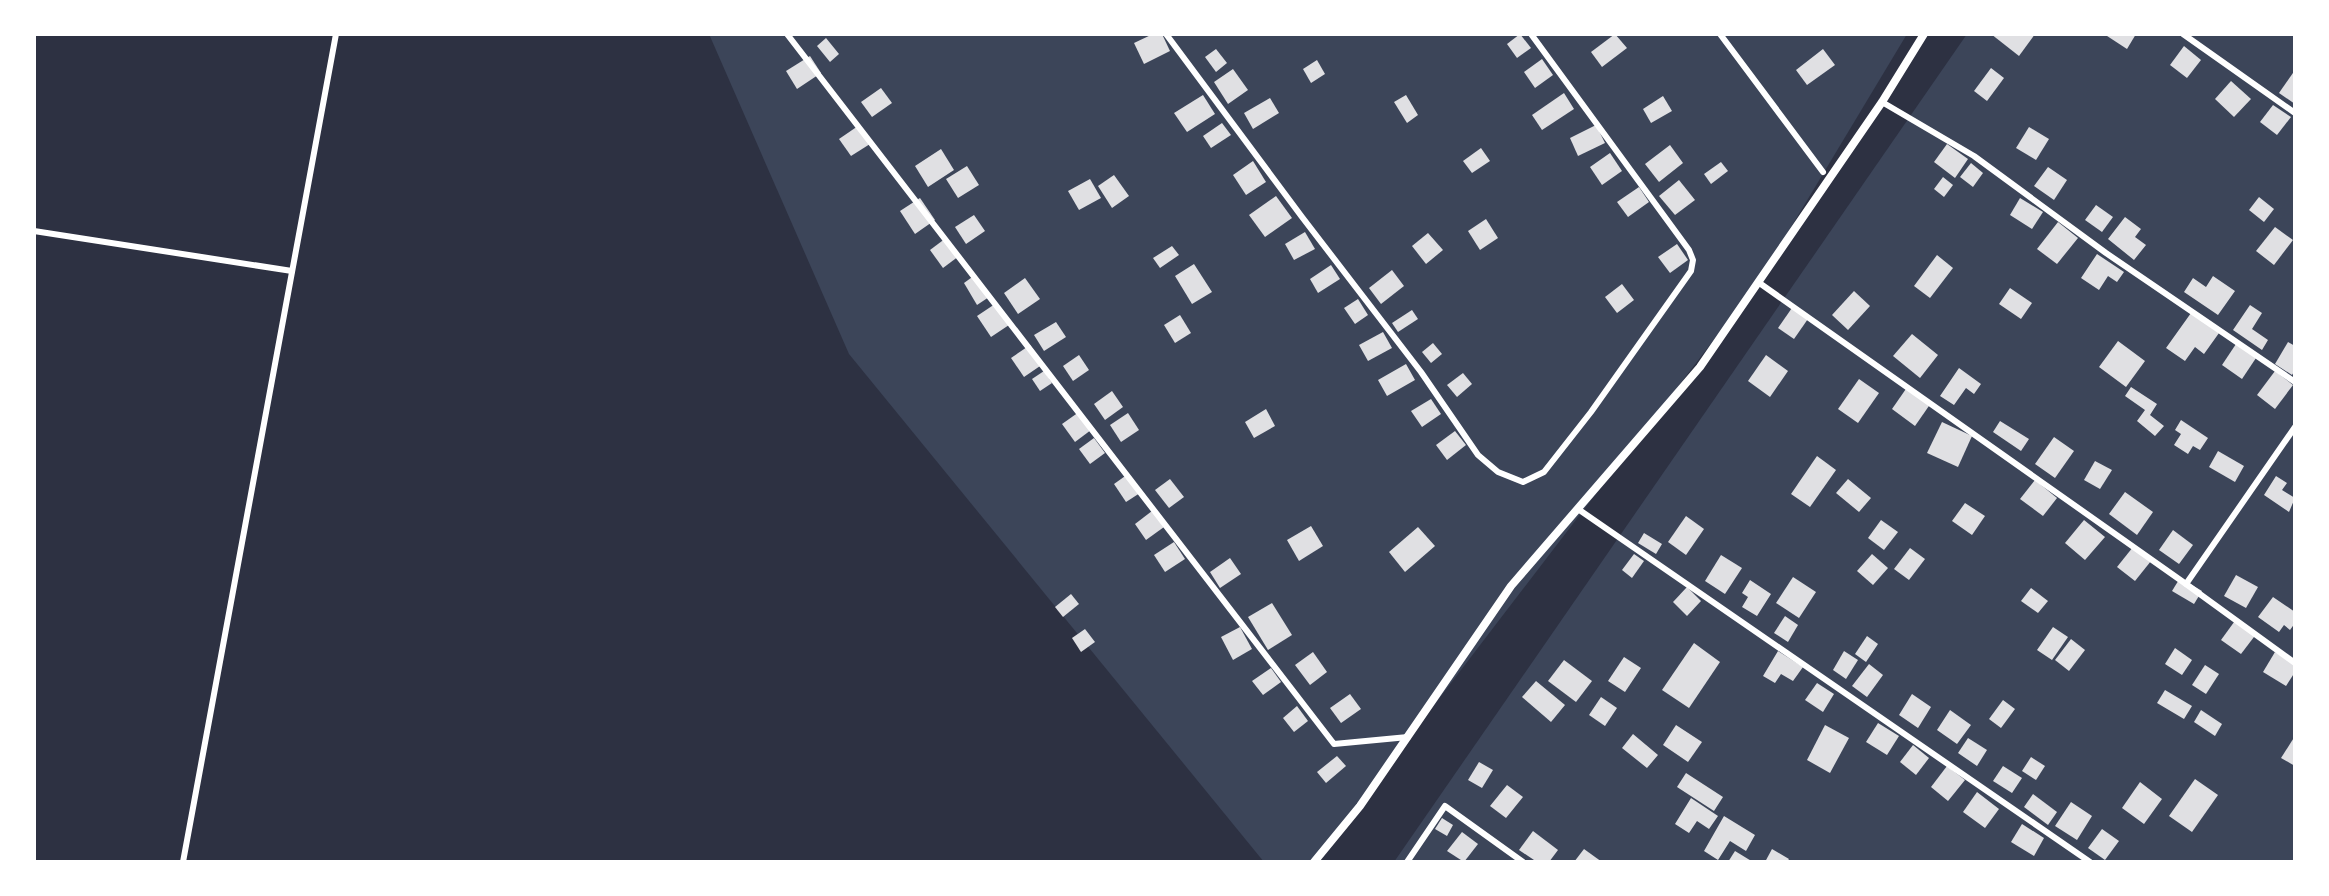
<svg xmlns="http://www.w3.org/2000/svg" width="2329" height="896" viewBox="0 0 2329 896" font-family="'Noto Sans',sans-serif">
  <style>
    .green { fill: #3c4559 }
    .building { fill: #e0e0e3 }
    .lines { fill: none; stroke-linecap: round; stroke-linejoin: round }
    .service { stroke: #fff; stroke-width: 6 }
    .minor { stroke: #fff; stroke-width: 8 }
  </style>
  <rect width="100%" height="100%" fill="#2d3142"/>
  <g class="green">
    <polygon points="709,34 1907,34 1758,282 1314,862 1264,862 849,354"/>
    <polygon points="1967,34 2295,34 2295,862 1394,862"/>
  </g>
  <g class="building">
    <polygon points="1153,34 1162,34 1170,51 1144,64 1134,43"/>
    <polygon points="1520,34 1531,48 1517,58 1507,44"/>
    <polygon points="1615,34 1627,48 1602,67 1591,52"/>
    <polygon points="1991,34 2035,34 2019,56"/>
    <polygon points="2104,34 2136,34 2127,49"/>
    <polygon points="826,38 839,54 830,62 817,46"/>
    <polygon points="2184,46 2201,60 2187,78 2170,65"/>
    <polygon points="1216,49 1227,63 1216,72 1205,57"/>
    <polygon points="1823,49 1835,65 1807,85 1796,70"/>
    <polygon points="810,56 821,73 797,89 786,71"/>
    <polygon points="1542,59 1553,75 1535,88 1524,72"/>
    <polygon points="1317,60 1325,74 1311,83 1303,69"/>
    <polygon points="1991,68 2004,78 1987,101 1974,91"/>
    <polygon points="1233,69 1248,90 1228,104 1214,82"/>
    <polygon points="2295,70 2295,104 2279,93"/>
    <polygon points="2231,81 2251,99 2234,117 2215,99"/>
    <polygon points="881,88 892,103 872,117 861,102"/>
    <polygon points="1564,93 1574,109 1542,130 1532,115"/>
    <polygon points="1203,95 1215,114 1187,132 1174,113"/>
    <polygon points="1406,95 1418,115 1407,123 1394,102"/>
    <polygon points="1663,96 1672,111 1651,123 1643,109"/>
    <polygon points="1270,98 1279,113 1253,129 1244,113"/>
    <polygon points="2273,105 2291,117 2277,135 2260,122"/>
    <polygon points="1222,123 1231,135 1211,148 1203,136"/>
    <polygon points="1596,125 1605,143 1578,156 1570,138"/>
    <polygon points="858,126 870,144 851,156 839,139"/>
    <polygon points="2029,127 2049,139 2036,160 2016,148"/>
    <polygon points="1947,144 1968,159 1955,178 1934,162"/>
    <polygon points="1670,145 1683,163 1659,182 1645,164"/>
    <polygon points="1481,148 1490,161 1472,173 1463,161"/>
    <polygon points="941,149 954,170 928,187 915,166"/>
    <polygon points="1610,153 1622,171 1602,185 1590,167"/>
    <polygon points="1253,161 1266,182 1246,195 1233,175"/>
    <polygon points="1721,162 1728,171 1711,184 1704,174"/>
    <polygon points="1971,163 1983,173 1973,187 1960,177"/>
    <polygon points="967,166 979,185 958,198 946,179"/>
    <polygon points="2048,167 2067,180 2054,200 2034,186"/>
    <polygon points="1114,175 1129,196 1112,208 1098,186"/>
    <polygon points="1943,177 1953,185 1944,197 1934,189"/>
    <polygon points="1090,179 1101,198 1079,210 1068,191"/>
    <polygon points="1679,180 1695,200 1675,215 1659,196"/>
    <polygon points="1639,187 1649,202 1628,217 1617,202"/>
    <polygon points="1276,196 1292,218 1265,237 1249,215"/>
    <polygon points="2259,197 2274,209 2264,222 2249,210"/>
    <polygon points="920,198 935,220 915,234 900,211"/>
    <polygon points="2020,198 2043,212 2032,229 2010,215"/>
    <polygon points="2096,205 2113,217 2102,232 2085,220"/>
    <polygon points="974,215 985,231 966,244 955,227"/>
    <polygon points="2125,217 2141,229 2135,237 2146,245 2134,260 2108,239"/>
    <polygon points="1486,219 1498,238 1480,250 1468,231"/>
    <polygon points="2058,222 2078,238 2057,264 2037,249"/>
    <polygon points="2275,227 2293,240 2274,265 2256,251"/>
    <polygon points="1305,232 1315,249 1294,260 1285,244"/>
    <polygon points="1428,233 1443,250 1426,264 1412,246"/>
    <polygon points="946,238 959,256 943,268 930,250"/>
    <polygon points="1677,244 1688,260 1670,273 1658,257"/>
    <polygon points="1172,246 1179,255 1160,268 1153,258"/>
    <polygon points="2097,254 2124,272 2117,282 2108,276 2099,290 2081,278"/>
    <polygon points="1937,255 1953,268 1930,298 1914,286"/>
    <polygon points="1194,264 1212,292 1192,304 1175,276"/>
    <polygon points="1331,265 1340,279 1318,293 1310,279"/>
    <polygon points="1392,270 1404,286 1381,304 1369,288"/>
    <polygon points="975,275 989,297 977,305 964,283"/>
    <polygon points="2213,276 2235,291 2218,315 2184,292 2193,278 2206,287"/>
    <polygon points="1025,278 1040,299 1018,314 1004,293"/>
    <polygon points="1622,284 1634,300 1617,313 1605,297"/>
    <polygon points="2010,288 2032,303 2021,319 1999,304"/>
    <polygon points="1854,291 1870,306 1848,330 1832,315"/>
    <polygon points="1358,299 1368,315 1355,324 1344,308"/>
    <polygon points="995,304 1009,325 991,337 977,316"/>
    <polygon points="1794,305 1810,316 1794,339 1778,328"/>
    <polygon points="2250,305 2262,313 2252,329 2268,340 2262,350 2233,330"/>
    <polygon points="1412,310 1418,319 1398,332 1392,323"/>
    <polygon points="2191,313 2219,333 2204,354 2195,347 2185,361 2166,348"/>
    <polygon points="1180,315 1191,333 1175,343 1164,325"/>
    <polygon points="1056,322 1066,337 1044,351 1034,335"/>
    <polygon points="1383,332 1392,348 1368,361 1359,345"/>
    <polygon points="1912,334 1938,355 1920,378 1893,356"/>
    <polygon points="2118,341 2145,361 2126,387 2099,367"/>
    <polygon points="2288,342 2295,346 2295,370 2292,375 2275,364"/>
    <polygon points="1433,343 1442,354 1431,363 1422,352"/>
    <polygon points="2236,344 2256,358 2242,379 2222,365"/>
    <polygon points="1030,345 1043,364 1024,377 1011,358"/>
    <polygon points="1079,355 1089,370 1073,381 1063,366"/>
    <polygon points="1766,355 1788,371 1770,397 1748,381"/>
    <polygon points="1406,364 1415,380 1387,396 1378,380"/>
    <polygon points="1959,368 1981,384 1974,394 1966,388 1954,405 1940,396"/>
    <polygon points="1044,371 1052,383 1040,391 1032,379"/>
    <polygon points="2275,371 2293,385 2275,409 2257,395"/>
    <polygon points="1463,373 1472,384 1457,397 1447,385"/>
    <polygon points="1859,379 1879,393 1858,423 1838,409"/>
    <polygon points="1908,386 1931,403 1915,426 1892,409"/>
    <polygon points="2131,387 2157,404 2150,415 2164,426 2155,436 2137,421 2145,410 2125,396"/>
    <polygon points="1112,391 1123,407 1105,420 1094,404"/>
    <polygon points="1431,399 1441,414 1422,427 1411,411"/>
    <polygon points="1266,409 1275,426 1254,438 1245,422"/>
    <polygon points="1079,412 1091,430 1075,442 1062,424"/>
    <polygon points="1128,413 1139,430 1121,442 1110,425"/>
    <polygon points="2181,420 2208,438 2200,450 2193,446 2188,454 2174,445 2181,434 2175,430"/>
    <polygon points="2000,421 2029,439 2021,451 1993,432"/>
    <polygon points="1942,422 1972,436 1958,467 1927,453"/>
    <polygon points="1455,431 1466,445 1447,460 1436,445"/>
    <polygon points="2054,437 2074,451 2055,478 2035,464"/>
    <polygon points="1094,438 1105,453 1090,464 1079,449"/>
    <polygon points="2218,451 2244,466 2235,482 2209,467"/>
    <polygon points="1817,456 1836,470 1810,507 1791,494"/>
    <polygon points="2095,461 2112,470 2100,489 2084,480"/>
    <polygon points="1128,474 1140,493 1126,502 1114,484"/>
    <polygon points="2276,476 2287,483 2282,490 2295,498 2289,512 2264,495"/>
    <polygon points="1170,479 1184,497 1169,508 1155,490"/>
    <polygon points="1848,479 1871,498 1859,512 1836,493"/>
    <polygon points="2035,480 2057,498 2043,516 2020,499"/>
    <polygon points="2125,492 2153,512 2137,535 2109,514"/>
    <polygon points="1965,503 1985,516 1972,535 1952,521"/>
    <polygon points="1152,511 1164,527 1146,540 1135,524"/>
    <polygon points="1686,516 1704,529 1686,555 1668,542"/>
    <polygon points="1881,520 1898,532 1884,550 1868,538"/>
    <polygon points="2084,520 2105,537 2085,560 2065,543"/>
    <polygon points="1311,526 1323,546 1299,561 1287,540"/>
    <polygon points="1418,527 1435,546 1405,572 1389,552"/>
    <polygon points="2173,530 2193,545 2179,564 2159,550"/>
    <polygon points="1644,533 1662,544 1656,554 1638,543"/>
    <polygon points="1174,542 1185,559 1165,572 1154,555"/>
    <polygon points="2133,547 2151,561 2135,581 2117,567"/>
    <polygon points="1910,548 1925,559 1909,580 1894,569"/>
    <polygon points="1634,554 1644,561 1632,578 1622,570"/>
    <polygon points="1872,554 1888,568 1873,585 1857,571"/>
    <polygon points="1721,555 1742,568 1725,594 1705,581"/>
    <polygon points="1230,558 1241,574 1220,588 1210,572"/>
    <polygon points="2236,575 2258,587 2246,608 2224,596"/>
    <polygon points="1793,577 1816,592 1799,618 1776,603"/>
    <polygon points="2180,578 2202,591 2194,604 2172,591"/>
    <polygon points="1750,580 1771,594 1757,616 1742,607 1748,597 1742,593"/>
    <polygon points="1687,587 1701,601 1687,616 1673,602"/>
    <polygon points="2031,588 2048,601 2038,613 2021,601"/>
    <polygon points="1071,594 1079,604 1063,617 1055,607"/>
    <polygon points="2273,597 2295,612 2295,623 2290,630 2284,625 2279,632 2258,617"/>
    <polygon points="1272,603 1292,635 1268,650 1248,617"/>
    <polygon points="1785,616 1798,625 1788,642 1774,633"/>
    <polygon points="2237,618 2257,633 2241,654 2221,640"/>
    <polygon points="1240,627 1252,649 1233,660 1221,637"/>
    <polygon points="2053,627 2068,637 2052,660 2037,650"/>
    <polygon points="1085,629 1095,642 1081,652 1072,638"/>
    <polygon points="1867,636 1878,644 1866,662 1855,654"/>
    <polygon points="2071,639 2085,650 2069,671 2055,660"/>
    <polygon points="1694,643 1720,662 1689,708 1662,690"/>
    <polygon points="2175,648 2192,660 2182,675 2165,664"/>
    <polygon points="1778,651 1803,667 1793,681 1781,674 1775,683 1763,676"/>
    <polygon points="1844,651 1858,660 1846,679 1833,670"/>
    <polygon points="1313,652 1327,672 1310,685 1295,665"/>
    <polygon points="2275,652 2295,664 2295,672 2286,686 2263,672"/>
    <polygon points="1624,657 1641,668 1625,692 1608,681"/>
    <polygon points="1564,660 1592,681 1576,702 1548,681"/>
    <polygon points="1869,664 1883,675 1867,697 1852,686"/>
    <polygon points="2205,665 2219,674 2206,694 2192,685"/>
    <polygon points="1271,668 1281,682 1263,695 1252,681"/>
    <polygon points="1536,681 1565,705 1551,722 1522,697"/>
    <polygon points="1817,683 1834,694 1823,712 1805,700"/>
    <polygon points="2165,690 2192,706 2184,719 2157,703"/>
    <polygon points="1350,694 1361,709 1341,723 1330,708"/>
    <polygon points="1912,694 1931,707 1918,728 1899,715"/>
    <polygon points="1601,697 1617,708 1605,726 1589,715"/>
    <polygon points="2003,700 2015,709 2001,728 1989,719"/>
    <polygon points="1297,706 1308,721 1294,732 1283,718"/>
    <polygon points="1950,710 1971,725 1957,744 1937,730"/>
    <polygon points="2201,710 2222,724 2215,736 2194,722"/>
    <polygon points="1878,723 1899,736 1887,755 1866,742"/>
    <polygon points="1676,725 1702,742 1688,762 1663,745"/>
    <polygon points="1825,725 1849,738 1830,773 1807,760"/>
    <polygon points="1633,734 1658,755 1647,768 1622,748"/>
    <polygon points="2295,736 2295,766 2281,758"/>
    <polygon points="1968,738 1987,750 1977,766 1958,753"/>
    <polygon points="1913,745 1929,758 1916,775 1900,762"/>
    <polygon points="1337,756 1346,766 1326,783 1317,772"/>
    <polygon points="2031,757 2045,766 2036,780 2022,771"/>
    <polygon points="1479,762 1493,770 1482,788 1468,780"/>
    <polygon points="1947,766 1965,780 1948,801 1931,787"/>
    <polygon points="2003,766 2022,778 2012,793 1993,781"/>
    <polygon points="1686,773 1723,797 1714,811 1677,787"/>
    <polygon points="2195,779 2218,795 2192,832 2169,816"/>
    <polygon points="2140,782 2162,799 2144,824 2122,808"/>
    <polygon points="1507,785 1523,797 1506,818 1490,806"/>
    <polygon points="1977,792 1999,809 1985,828 1963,812"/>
    <polygon points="2033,794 2057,812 2048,825 2024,807"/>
    <polygon points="1691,798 1718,816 1709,829 1697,821 1689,833 1675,824"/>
    <polygon points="2071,802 2092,816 2077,840 2055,826"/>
    <polygon points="1724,816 1755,835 1746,851 1730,841 1718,860 1704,851"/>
    <polygon points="1442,818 1453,825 1447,836 1435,829"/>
    <polygon points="2022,824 2044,838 2034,856 2011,842"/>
    <polygon points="2102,829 2119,841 2105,860 2088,848"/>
    <polygon points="1533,831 1558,850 1549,862 1537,862 1519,850"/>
    <polygon points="1462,832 1478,844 1464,862 1447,851"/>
    <polygon points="1584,849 1602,862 1574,862"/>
    <polygon points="1772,849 1789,859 1787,862 1765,862"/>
    <polygon points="1735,851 1753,862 1728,862"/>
  </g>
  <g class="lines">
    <g class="service">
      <polyline points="787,34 1334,744 1408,737"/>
      <polyline points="1166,34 1302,217 1421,372 1478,455 1498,472 1523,482 1544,472 1591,412 1691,271 1693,260 1689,250 1531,34"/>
      <polyline points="1720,34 1823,172"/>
      <polyline points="2183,34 2295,113"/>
      <polyline points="1882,102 1974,156 2106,253 2295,382"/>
      <polyline points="34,231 292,271"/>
      <polyline points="1758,282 2186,584"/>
      <polyline points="2295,427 2186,584 2295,663"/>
      <polyline points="1578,509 2090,862"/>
      <polyline points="183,862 336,34"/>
      <polyline points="1407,862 1445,806 1523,862"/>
    </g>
    <polyline class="minor" points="1314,862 1360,806 1511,586 1700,367 1882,102 1924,34"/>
  </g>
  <rect width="2329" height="896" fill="none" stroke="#ffffff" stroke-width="72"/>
</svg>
